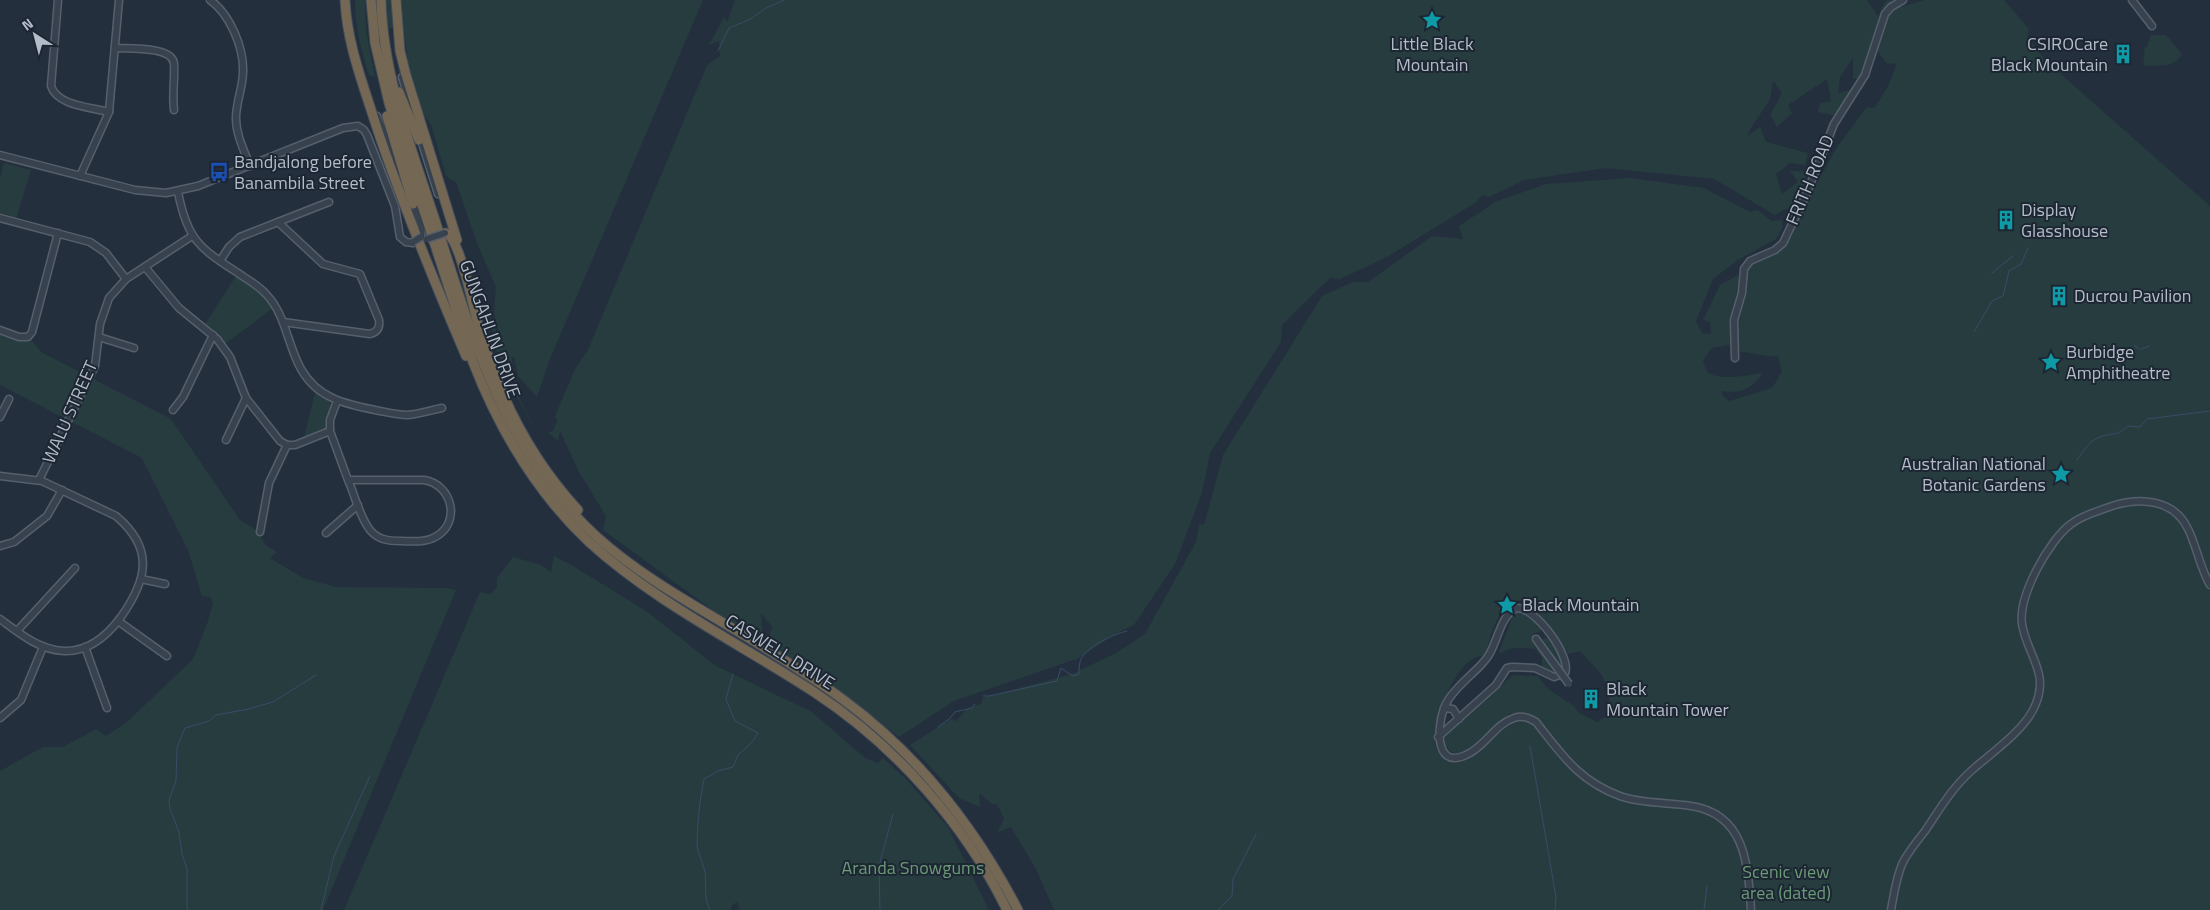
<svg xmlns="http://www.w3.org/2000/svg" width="2210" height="910" viewBox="0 0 2210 910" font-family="'Titillium Web',sans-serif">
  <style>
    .green { fill: #263c3f; fill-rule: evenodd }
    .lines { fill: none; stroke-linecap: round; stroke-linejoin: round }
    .stream { stroke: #394c67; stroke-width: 1 }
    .minor-casing { stroke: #565f6c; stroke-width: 9 }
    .highway-casing { stroke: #434c59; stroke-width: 11 }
    .minor { stroke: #38414e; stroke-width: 6 }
    .highway { stroke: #746855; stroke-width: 9 }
    .minor-bridge-casing { stroke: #565f6c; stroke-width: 9; stroke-linecap: butt }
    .minor-bridge { stroke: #38414e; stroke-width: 6 }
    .labels { text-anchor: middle; stroke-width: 4; stroke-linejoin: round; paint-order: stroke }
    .poi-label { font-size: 18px; fill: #b4bcc9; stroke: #1d2633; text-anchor: start }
    .street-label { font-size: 18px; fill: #b4bcc9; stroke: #1d2633 }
    .park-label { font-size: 18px; fill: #6b9a76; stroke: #1d2633 }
  </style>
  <rect width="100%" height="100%" fill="#242f3e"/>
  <g class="green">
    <path d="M355 0H365L366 32 375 77 369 75C361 50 355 26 355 0Z"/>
    <polygon points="385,0 393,0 394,20 392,28 389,28 386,19"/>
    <polygon points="400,0 703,0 550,359 537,397 518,376 514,357 511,357 514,372 505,357 510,379 535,430 514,391 495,347 490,316 502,346 494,313 496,287 478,246 456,182 446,176 431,125 422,112 408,61"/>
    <polygon points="735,0 1867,0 1878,16 1886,0 1895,1 1885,12 1863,77 1853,79 1853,58 1840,77 1838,93 1853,89 1837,116 1818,112 1820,103 1831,101 1827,79 1788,105 1792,113 1777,127 1770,115 1782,93 1773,81 1770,100 1752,126 1747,136 1760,127 1766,142 1808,153 1805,165 1790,163 1776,174 1782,194 1798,182 1790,171 1805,171 1806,185 1795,207 1786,209 1775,215 1714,179 1606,168 1524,180 1489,197 1482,195 1475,203 1387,257 1340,279 1330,278 1282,325 1281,342 1210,453 1202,493 1175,564 1134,625 1117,633 1079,658 954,701 899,737 874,717 768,645 772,627 761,613 763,642 714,611 603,530 606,516 579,472 560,431 558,441 548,432 553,431 557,421 555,416 575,369 588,350 707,65 720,56 719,41 709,45 724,17 727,22"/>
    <path d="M1925 0H2004L2029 29 2027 37 2045 60 2210 206V910H1054L1035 867 1011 827 997 833 1004 819 997 804H992L979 793 980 807 959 798 910 745 951 719 956 721 968 708 981 704 983 698 1072 674 1116 653 1145 634 1196 542 1199 524 1204 525 1223 455 1322 296 1353 282H1368L1432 236 1463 239 1459 226 1497 201 1546 184 1630 178 1704 188 1750 212 1758 210 1772 221 1782 220V228L1776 239 1738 260 1713 279 1696 321 1702 333 1711 334 1710 322 1703 320 1720 285 1738 275 1741 293 1745 295 1747 268 1754 261 1780 250 1837 147 1867 107 1874 108C1883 95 1893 80 1896 64L1886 63 1877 50 1885 21 1893 9ZM1735 344 1741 352C1754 352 1768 358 1778 356L1782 372 1772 388 1729 401 1722 395V391C1742 394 1751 389 1763 373 1751 375 1715 382 1707 371 1705 369 1704 363 1703 360L1712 348ZM1526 600 1537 608 1539 614 1568 654 1580 651 1602 675 1610 695 1607 716 1597 722 1579 713 1574 706 1548 689 1538 676 1513 675 1483 703 1445 733C1443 738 1442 743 1446 748 1450 753 1459 755 1464 752 1478 746 1499 724 1511 713L1515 720 1466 759C1454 762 1445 759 1437 750 1431 726 1450 675 1471 660 1474 657 1481 656 1486 655 1491 633 1498 601 1526 600Z"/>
    <path d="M2151 35H2166L2182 54C2174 69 2157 65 2143 66L2145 47H2147Z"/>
    <polygon points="4,163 31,170 16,219 0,215 0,177"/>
    <polygon points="236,276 261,293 273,308 225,344 215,332 205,324"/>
    <path d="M0 333C10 337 21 344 31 339L41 352 171 419 240 520 255 529 267 546 277 552 270 558 303 578 336 587 447 588 456 590 323 910H0V771L43 747H63L96 729 106 736 127 722 193 659 208 621 213 603 211 597 202 596 188 550 142 458 0 385Z"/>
    <polygon points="315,392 330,403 331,406 326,428 304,438"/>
    <polygon points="554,556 573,566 646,611 716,666 812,712 865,758 878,763 883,758 907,780 948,827 989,910 738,910 740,909 737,902 731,906 731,910 344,910 480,592 491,594 497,587 497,578 513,557 541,565 551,572"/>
    <path d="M1523 611 1543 628 1539 632 1534 633 1532 638 1558 672 1553 674 1542 666V657L1535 649C1522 648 1511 645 1501 654L1499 652 1512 618 1508 617 1512 613Z"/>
    <path d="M1544 637C1554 640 1554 652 1562 657L1564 664 1560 667 1541 641Z"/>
  </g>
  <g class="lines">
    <g class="stream">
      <polyline points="718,51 729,28 751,19 764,9 784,0"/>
      <polyline points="1992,273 2013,256"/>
      <polyline points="1974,332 1992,301 2003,296 2009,271 2021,264 2028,248"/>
      <polyline points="2134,345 2139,349"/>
      <polyline points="2141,349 2149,346"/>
      <path d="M2077 460C2084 450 2090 439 2103 436 2117 432 2115 437 2128 426L2140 427 2147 419 2210 411"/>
      <path d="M983 696H989L1057 681 1061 668 1073 676 1079 674C1079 670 1079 666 1080 662 1084 647 1114 634 1127 631"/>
      <polyline points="938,727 949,719 955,712 972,708 975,704"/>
      <polyline points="1530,746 1556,897 1555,910"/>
      <polyline points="187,910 187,869 182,854 179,832 170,809 169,800 176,781 177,748 185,728 209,721 216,715 249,709 273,702 316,675"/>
      <polyline points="321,910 334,856 370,776"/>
      <path d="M710 910C703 898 707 885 705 872 703 863 698 854 697 845 697 827 700 796 704 779L718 771 733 767 738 755 752 742 758 733 735 721 726 699 733 674"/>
      <polyline points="880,910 879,866 893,814"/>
      <polyline points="1218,910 1232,896 1233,879 1256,834"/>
      <polyline points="1704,910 1707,886"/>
    </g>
    <defs>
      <g id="minor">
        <path d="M58 0 51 86C57 106 91 107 109 112"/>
        <path d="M210 0C230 14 244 48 243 72 243 87 236 102 236 118 236 135 244 150 250 166"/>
        <polyline points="2132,0 2152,26"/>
        <path d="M115 48C129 49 173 46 174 64 175 79 172 94 174 110"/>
        <polyline points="402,77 414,117"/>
        <polyline points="377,116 400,172"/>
        <polyline points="420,137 438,194"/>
        <polyline points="0,155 135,190 166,193 198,186 343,128 358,126 364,130 367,135 395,206 400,237 406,242 413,243"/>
        <polyline points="80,176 109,112 119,0"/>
        <path d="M178 192C187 239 199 248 238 273 248 280 258 285 266 294 286 315 287 344 301 369 317 398 345 404 375 410 386 412 397 415 408 415 420 414 431 410 442 408"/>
        <polyline points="412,202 422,227 421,237"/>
        <polyline points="0,218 90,242 106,253 126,279"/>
        <polyline points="278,222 329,202"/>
        <path d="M220 261 229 247 240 237 278 222 323 264 360 274 379 320C380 327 378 332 370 334L283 322"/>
        <polyline points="145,267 179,308 217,339 230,357 246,398 280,441 287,445"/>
        <polyline points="0,330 19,337 28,337 32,332 58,233"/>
        <polyline points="99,337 134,348"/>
        <polyline points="1735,358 1734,320 1742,293 1744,269 1750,261 1775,250 1783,243 1806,195 1834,124 1865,75 1885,14 1891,7 1903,0"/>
        <path d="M337 401 330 420V431L348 480H424C452 484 462 523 435 537 425 543 412 541 401 541 389 541 378 540 370 530 359 516 355 495 348 480"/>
        <polyline points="173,410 183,397 213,335"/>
        <polyline points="0,417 9,399"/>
        <polyline points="226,440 246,398"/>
        <path d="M0 476 42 481 116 516C155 549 147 580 121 617 107 636 89 652 64 651 39 650 19 633 0 619"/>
        <polyline points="39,480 95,366 100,324 109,298 126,279 192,236"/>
        <polyline points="260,532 269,483 287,445 295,445 330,431"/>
        <polyline points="326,533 358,505"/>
        <polyline points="0,546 14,542 47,516 62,490"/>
        <polyline points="141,579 165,584"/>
        <polyline points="118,621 167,656"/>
        <polyline points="17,631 75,568"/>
        <polyline points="1536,639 1544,650"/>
        <polyline points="85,647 107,708"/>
        <polyline points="1444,708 1453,709 1459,719"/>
        <polyline points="0,718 21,700 43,647"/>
        <path d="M1438 737 1496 685 1507 668 1512 667 1535 668 1554 677 1565 673C1572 657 1535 606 1516 608 1501 616 1498 639 1490 653 1487 659 1482 664 1478 668 1468 678 1454 689 1447 702 1437 719 1432 771 1466 755 1485 747 1495 724 1514 718 1523 715 1529 718 1536 722 1562 755 1579 781 1620 796 1642 804 1668 802 1691 806 1746 814 1748 866 1751 910"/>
        <path d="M1891 910C1894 894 1896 877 1903 862 1909 851 1917 841 1925 831 1939 810 1952 788 1971 771 1990 754 2021 733 2033 710 2052 674 2027 656 2022 624 2018 596 2049 540 2071 524 2082 515 2099 511 2112 506 2140 497 2174 499 2188 529 2197 547 2200 568 2210 585"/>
      </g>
      <g id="highway">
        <path d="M345 0C347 43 362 81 375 122 401 201 433 279 466 356"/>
        <path d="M371 0 375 43 389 103 473 362C499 429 536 492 589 542 656 603 739 643 814 692 896 746 964 823 1007 910"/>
        <path d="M381 0C383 74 410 145 433 214 471 332 502 451 597 537 645 580 703 610 757 643 787 662 817 680 845 701 919 756 976 829 1018 910"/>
        <polyline points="396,0 400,51 406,75 457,240"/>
        <polyline points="399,92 419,140"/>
        <polyline points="387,116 413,204"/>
        <path d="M445 233C460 236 473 308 478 324 497 392 530 458 578 510"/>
      </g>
    </defs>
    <use href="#minor" class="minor-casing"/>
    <use href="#highway" class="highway-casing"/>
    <use href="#minor" class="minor"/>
    <use href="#highway" class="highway"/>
    <defs>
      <g id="minor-bridge">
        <polyline points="427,239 445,233"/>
        <polyline points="413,242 421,237"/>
        <polyline points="1544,650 1569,684"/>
      </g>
    </defs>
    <use href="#minor-bridge" class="minor-bridge-casing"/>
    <use href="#minor-bridge" class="minor-bridge"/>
  </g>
  <defs>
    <symbol id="sight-bare" viewBox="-9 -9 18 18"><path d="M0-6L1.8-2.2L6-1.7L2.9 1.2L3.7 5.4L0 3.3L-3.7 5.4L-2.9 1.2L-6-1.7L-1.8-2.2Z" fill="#0f9aa8" stroke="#1d2633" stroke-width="2.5" paint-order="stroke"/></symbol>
    <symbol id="building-bare" viewBox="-9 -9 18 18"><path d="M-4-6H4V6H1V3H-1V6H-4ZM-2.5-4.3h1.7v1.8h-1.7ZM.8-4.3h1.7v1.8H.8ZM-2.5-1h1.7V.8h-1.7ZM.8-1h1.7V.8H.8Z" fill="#0f9aa8" stroke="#1d2633" stroke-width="2.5" paint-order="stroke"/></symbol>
    <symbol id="bus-bare" viewBox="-9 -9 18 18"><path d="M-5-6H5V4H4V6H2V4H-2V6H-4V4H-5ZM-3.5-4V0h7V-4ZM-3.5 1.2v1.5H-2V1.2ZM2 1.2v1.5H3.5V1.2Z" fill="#1a4fb4" stroke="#1d2633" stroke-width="2.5" paint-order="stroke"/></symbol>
  </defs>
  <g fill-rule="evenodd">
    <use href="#sight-bare" x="1418" y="6" width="28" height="28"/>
    <use href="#building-bare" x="2109" y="40" width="28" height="28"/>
    <use href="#bus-bare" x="205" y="158" width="28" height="28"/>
    <use href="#building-bare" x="1992" y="206" width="28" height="28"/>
    <use href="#building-bare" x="2045" y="282" width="28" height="28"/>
    <use href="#sight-bare" x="2037" y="348" width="28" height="28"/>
    <use href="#sight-bare" x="2047" y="460" width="28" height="28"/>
    <use href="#sight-bare" x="1493" y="591" width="28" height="28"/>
    <use href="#building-bare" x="1577" y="685" width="28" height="28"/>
  </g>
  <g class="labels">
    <g class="poi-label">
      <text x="1432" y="50" text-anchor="middle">Little Black<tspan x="1432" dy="21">Mountain</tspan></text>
      <text x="2108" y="50" text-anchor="end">CSIROCare<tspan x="2108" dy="21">Black Mountain</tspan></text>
      <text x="234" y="168">Bandjalong before<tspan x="234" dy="21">Banambila Street</tspan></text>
      <text x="2021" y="216">Display<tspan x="2021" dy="21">Glasshouse</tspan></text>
      <text x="2074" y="302">Ducrou Pavilion</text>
      <text x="2066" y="358">Burbidge<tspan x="2066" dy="21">Amphitheatre</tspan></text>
      <text x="2046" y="470" text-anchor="end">Australian National<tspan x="2046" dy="21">Botanic Gardens</tspan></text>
      <text x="1522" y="611">Black Mountain</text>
      <text x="1606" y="695">Black<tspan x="1606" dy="21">Mountain Tower</tspan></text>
    </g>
    <g class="street-label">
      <text transform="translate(1810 180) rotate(-67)" y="6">FRITH ROAD</text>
      <text transform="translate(490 329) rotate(70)" y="6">GUNGAHLIN DRIVE</text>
      <text transform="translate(70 412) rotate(-66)" y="6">WALU STREET</text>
      <text transform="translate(780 652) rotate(32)" y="6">CASWELL DRIVE</text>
    </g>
    <g class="park-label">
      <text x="913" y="874">Aranda Snowgums</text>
      <text x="1786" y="878">Scenic view<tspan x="1786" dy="21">area (dated)</tspan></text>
    </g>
  </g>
  <g transform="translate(35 35) rotate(324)" stroke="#1d2633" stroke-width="4" paint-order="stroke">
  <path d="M0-4L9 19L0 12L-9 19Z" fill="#b4bcc9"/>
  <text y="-8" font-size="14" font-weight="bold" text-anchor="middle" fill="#b4bcc9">N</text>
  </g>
</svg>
